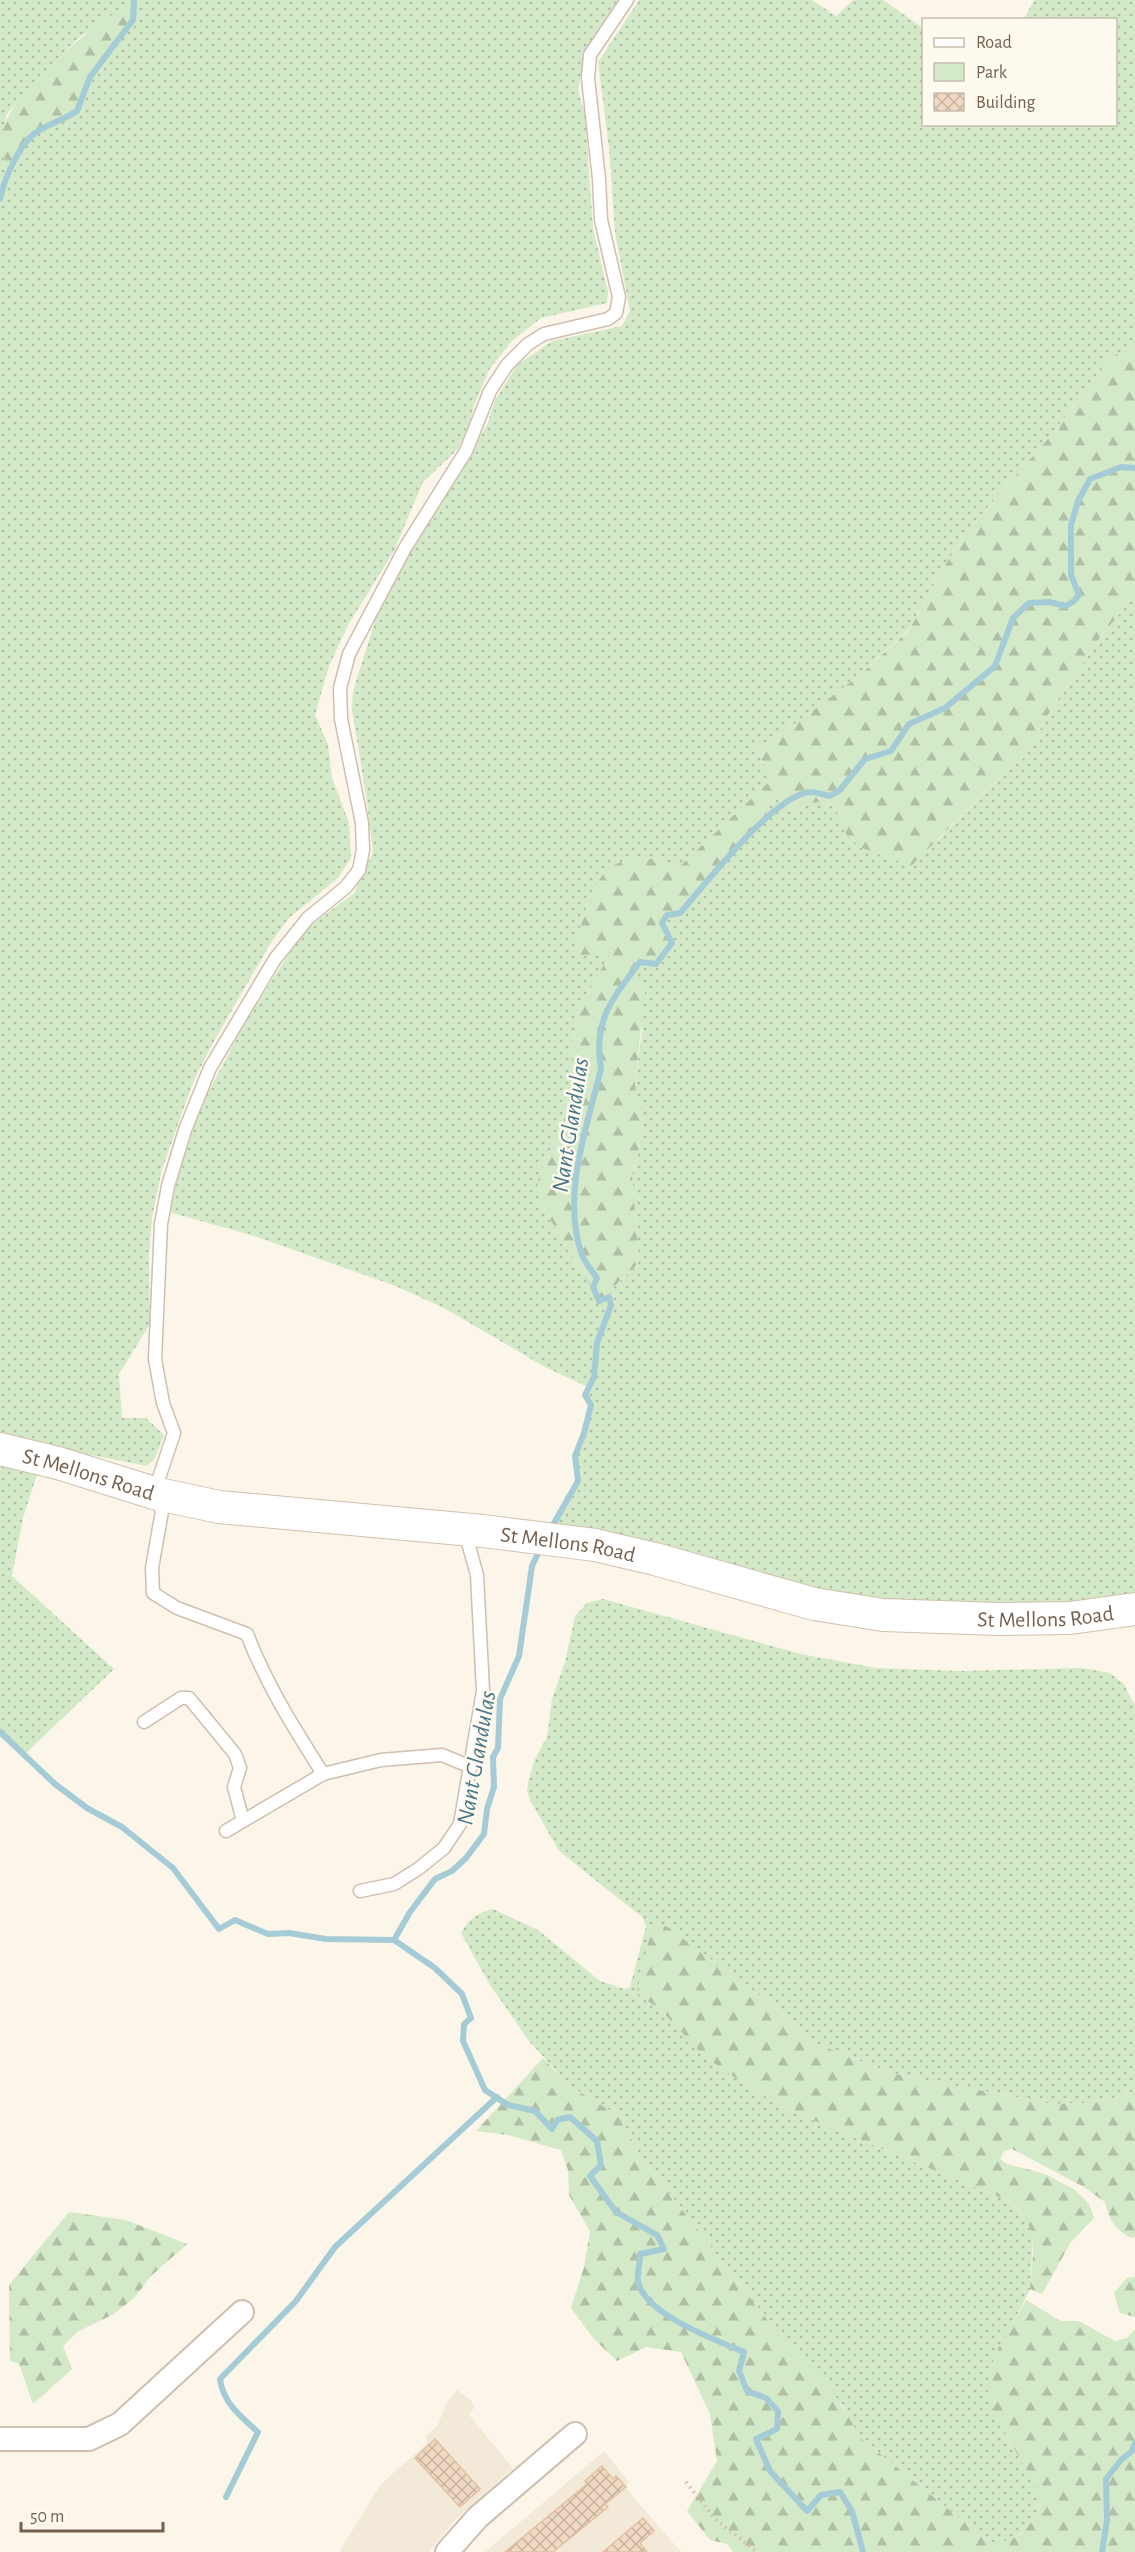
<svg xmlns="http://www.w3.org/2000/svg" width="1135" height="2552" viewBox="0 0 1135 2552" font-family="'Alegreya Sans',sans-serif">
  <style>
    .residential { fill: #f3e9d8 }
    .green { fill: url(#green-dots) }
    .forest { fill: url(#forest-firs) }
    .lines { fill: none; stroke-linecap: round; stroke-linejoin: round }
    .stream { stroke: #a5cbd7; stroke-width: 6 }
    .building { fill: url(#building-cross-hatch); stroke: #e2c1a3; stroke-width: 1.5 }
    .service-casing { stroke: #cebfb0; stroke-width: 15 }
    .minor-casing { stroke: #cebfb0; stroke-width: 26 }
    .secondary-casing { stroke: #d0c0ad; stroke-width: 34 }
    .path { stroke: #d6bca5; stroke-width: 4; stroke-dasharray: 1.5 4.5; stroke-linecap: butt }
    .service { stroke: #fff; stroke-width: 12 }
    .minor { stroke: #fff; stroke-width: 22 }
    .secondary { stroke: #fff; stroke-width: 32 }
    .labels { text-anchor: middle; stroke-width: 5; stroke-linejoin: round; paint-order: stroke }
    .street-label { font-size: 22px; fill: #76604e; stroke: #fefaf0 }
    .water-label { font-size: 24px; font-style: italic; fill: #487888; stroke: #fefaf0 }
  </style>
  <defs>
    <pattern id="green-dots" width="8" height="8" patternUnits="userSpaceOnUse" patternTransform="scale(1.5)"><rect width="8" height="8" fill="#d3e9c8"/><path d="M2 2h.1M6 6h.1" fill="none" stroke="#b0c0a5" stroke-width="1.8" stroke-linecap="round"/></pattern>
    <pattern id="forest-firs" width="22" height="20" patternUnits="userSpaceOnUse" patternTransform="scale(1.5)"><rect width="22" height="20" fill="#d3e9c8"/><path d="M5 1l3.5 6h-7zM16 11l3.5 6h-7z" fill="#b0c0a5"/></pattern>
    <pattern id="building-cross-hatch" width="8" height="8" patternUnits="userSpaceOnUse" patternTransform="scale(1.5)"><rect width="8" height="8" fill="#f0d9c2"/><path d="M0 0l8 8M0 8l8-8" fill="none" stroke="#c7b3a0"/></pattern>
  </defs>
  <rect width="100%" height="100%" fill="#fcf6ea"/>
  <g class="residential">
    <polygon points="457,2390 471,2400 474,2408 469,2415 513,2468 456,2519 429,2552 339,2552 381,2484 427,2443 425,2437 438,2425 446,2404"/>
    <polygon points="604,2451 629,2482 625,2487 681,2552 485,2552"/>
  </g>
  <g class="green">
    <polygon points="0,0 618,0 586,50 578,89 585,114 593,228 608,292 607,303 541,318 512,341 489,370 474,406 468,428 457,450 423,482 394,551 348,625 329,666 315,715 328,744 332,778 349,823 351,858 338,878 289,918 272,941 214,1041 194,1080 162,1169 152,1218 149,1256 150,1324 119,1374 122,1418 146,1418 164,1435 155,1458 147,1466 0,1437 0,145 10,169 34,134 77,111 90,77 133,20 82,35 52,64 7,114 0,141"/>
    <path d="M812 0 836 16 853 0H883L923 28 924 124H1116V20L1024 19 1034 0H1135V344L1110 358 1047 440 967 531 942 570 909 629 860 675 792 726 754 749 773 778 680 866 653 859 574 955 611 953 578 1010 572 1045 571 1084 563 1120 539 1175 544 1209 599 1301C612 1287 629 1276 639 1261L632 1175 644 1129 635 1085 642 1031 633 972 667 915 763 822 771 803 786 794 795 810C810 801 819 799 835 807L847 836 938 840 1007 770 1025 757 1049 713 1101 636 1135 595V1597L1031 1608 850 1601 551 1528 578 1481 575 1456 584 1433 590 1405 585 1395 588 1387 545 1367 444 1308 393 1285 251 1235 169 1212 187 1145 205 1098 246 1021 286 958 310 926 354 893 373 852 367 802 352 710 353 691 379 608 429 518 487 425 494 402 517 365 552 341 622 326 630 311 615 233 609 148 598 62 639 0Z"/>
    <polygon points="0,1457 39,1468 23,1518 12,1576 114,1669 25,1754 0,1732"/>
    <path d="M603 1599 801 1654 876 1668 960 1671 1082 1668 1110 1673 1124 1684 1135 1706V2091L1124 2096 1091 2103 1051 2104 890 2073 818 2044 754 1991 644 1966 637 1991 641 1997 661 2010 704 2055 737 2079 786 2109 1011 2202 1029 2222 1033 2236 1030 2289 992 2365 1010 2442 1031 2477 1038 2495V2513L1026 2529 1009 2542H989L862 2439 848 2419 843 2406 789 2348 639 2154 619 2116 570 2086 529 2041 490 1985 461 1933C470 1918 477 1913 493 1909L538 1930 600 1981 625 1989 630 1987 646 1926 642 1917 559 1851 530 1800 527 1790 529 1778 535 1759 547 1737 552 1699 565 1662 575 1616 587 1603Z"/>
  </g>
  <g class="forest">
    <path d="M134 0 133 20 90 77 77 111 34 134 14 160 10 170C7 162 1 152 0 144 0 96 97 23 134 0Z"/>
    <path d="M1135 344V595L1101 636 1049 713 1025 757 1007 770 911 866 860 847 847 836 835 807C819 799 810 802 795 810L785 794 771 803 763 822 748 834 680 913 667 915 662 923 672 943 656 964 640 962 633 972 645 992 635 1085 644 1129 632 1175 639 1261C629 1276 615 1281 607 1298L599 1301 544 1209 537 1191 539 1175 563 1120 571 1084 572 1045 578 1010 610 954 574 955C586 911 591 851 652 859 662 861 671 864 680 866L773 778 754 749 792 726 860 675 909 630 942 570 967 531 1047 440 1110 358Z"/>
    <path d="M666 1926 754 1991 818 2044 890 2073 1051 2104 1091 2103 1124 2096 1135 2091V2237L1132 2238C1115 2230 1109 2220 1105 2202L1082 2186 1012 2149 1004 2151 1000 2159 1007 2164 1045 2174 1075 2190 1089 2204 1094 2218 1071 2242 1042 2294 1030 2289C1032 2252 1042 2229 1011 2202L786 2109 737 2079 703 2055 661 2010 641 1997 637 1991 652 1927Z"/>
    <path d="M543 2058 570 2086 619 2116 639 2154 789 2348 830 2387 862 2439 989 2542C1005 2542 1018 2540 1029 2525 1031 2522 1035 2518 1037 2514 1049 2486 991 2426 988 2392 985 2361 1012 2326 1026 2300L1061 2321H1079L1115 2341 1127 2338 1135 2329V2552H733L727 2544 710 2540 687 2511 717 2461 710 2414 681 2352 646 2347 617 2361 594 2339 571 2308 584 2267 590 2231 569 2195 568 2170 561 2150 508 2135 476 2131Z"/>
    <polygon points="69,2212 126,2220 187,2244 151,2276 135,2297 114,2314 77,2332 63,2346 72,2369 33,2404 19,2364 10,2361 9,2285"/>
    <polygon points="1135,2277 1135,2317 1120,2313 1114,2293 1127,2278"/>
  </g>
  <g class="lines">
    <g class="stream">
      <path d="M0 199C4 179 19 145 35 133 48 124 64 120 77 111L90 77 133 20 134 0"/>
      <path d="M550 1530 578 1481 575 1456 584 1433 591 1405 585 1395 594 1377 597 1343 611 1305 609 1297 599 1301 593 1287 597 1278C592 1271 585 1263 582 1255 561 1196 587 1127 601 1069 593 1020 612 999 640 962L656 964 672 943 662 923 667 915 680 913C704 886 775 793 811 792 817 792 824 795 829 796L839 791 865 759 891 751 909 724 945 708 995 666 1013 618 1029 603 1049 602 1066 606 1074 601 1079 595 1071 575V525L1078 501 1090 479 1121 467 1135 468"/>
      <path d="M541 1547 532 1566 519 1656 500 1699 498 1748 493 1757 494 1787 487 1809 484 1834 466 1858 452 1871 435 1879 410 1912 394 1940 435 1968 462 1994 471 2018 464 2024 463 2041 485 2090 508 2105 535 2111 552 2129 557 2120 570 2117 597 2141 601 2165 590 2176 616 2212 657 2235 664 2249 640 2254C640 2262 637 2274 638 2282 646 2315 716 2340 744 2352L739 2371 747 2391 766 2398 778 2411 777 2429 756 2439 770 2471 807 2511 821 2495 840 2492 852 2511 863 2552"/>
      <polyline points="0,1732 55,1784 87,1808 122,1827 173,1868 219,1929 235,1920 268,1934 289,1933 326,1939 394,1940"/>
      <path d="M226 2497 258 2432C241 2417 223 2403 220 2379L296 2301 335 2247 497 2097"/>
      <polyline points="1102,2552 1107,2520 1106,2479 1121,2460 1132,2451 1135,2443"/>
    </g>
  </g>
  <g class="building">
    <polygon points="435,2439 480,2489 460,2507 415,2458"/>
    <polygon points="602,2466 613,2479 616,2476 626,2487 605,2504 608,2507 553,2552 505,2552 587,2484 585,2481"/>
    <polygon points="643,2518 654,2531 640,2543 647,2552 603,2552"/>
  </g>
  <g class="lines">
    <defs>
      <g id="service">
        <polyline points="144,1722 181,1698 189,1698 235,1754 240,1768 234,1787 243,1821"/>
        <path d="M471 1767 442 1755 381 1760 323 1774C294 1728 266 1684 247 1634L177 1608 153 1593 152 1568 162 1511 154 1493 174 1433 163 1403 155 1359 161 1224 168 1186 185 1130 210 1068 275 959 308 918 346 887 359 870 363 850 362 823 341 719 340 688 349 654 405 548 466 451 490 391 507 365 528 344 544 334 608 319 616 313 619 297 601 220 599 179 588 78 590 55 627 0"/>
        <polyline points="226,1831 323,1774"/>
        <polyline points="360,1891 394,1884 418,1869 444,1848 460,1824 483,1691 477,1575 465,1532"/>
      </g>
      <g id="minor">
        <polyline points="0,2439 89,2439 120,2424 242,2312"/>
        <polyline points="447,2552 478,2517 575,2434"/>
      </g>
      <g id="secondary">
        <path id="s1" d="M0 1449 58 1463 154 1493 219 1507 483 1531 595 1545 655 1559 814 1604 883 1615 997 1619 1070 1618 1135 1609"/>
      </g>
    </defs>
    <use href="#service" class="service-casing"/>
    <use href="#minor" class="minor-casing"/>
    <use href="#secondary" class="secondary-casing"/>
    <polyline class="path" points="686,2482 715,2519 757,2552"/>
    <use href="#service" class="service"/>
    <use href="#minor" class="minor"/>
    <use href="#secondary" class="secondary"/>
  </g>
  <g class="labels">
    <g class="street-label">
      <text dy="8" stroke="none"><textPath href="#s1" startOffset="92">St Mellons Road</textPath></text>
      <text dy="8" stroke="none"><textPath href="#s1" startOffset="578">St Mellons Road</textPath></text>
      <text dy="8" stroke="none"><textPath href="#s1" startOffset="1064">St Mellons Road</textPath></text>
    </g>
    <g class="water-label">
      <text transform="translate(570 1125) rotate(-81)" y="8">Nant Glandulas</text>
      <text transform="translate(476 1758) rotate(-80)" y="8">Nant Glandulas</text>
    </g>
  </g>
  <rect x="922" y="18" width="195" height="108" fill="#fefaf0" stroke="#c8bcaf" stroke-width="1.5"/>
  <rect x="934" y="38" width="30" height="9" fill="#ffffff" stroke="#c8bcaf" stroke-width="1.5"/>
  <text x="976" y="48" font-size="18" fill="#76604e">Road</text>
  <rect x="934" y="63" width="30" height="18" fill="#d3e9c8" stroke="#c8bcaf" stroke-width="1.5"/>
  <text x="976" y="78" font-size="18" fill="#76604e">Park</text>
  <rect x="934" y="93" width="30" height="18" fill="url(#building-cross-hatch)" stroke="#c8bcaf" stroke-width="1.5"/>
  <text x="976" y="108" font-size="18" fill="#76604e">Building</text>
  <path d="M21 2522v9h142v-9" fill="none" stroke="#76604e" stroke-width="3"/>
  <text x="30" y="2522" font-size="18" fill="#76604e" stroke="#fefaf0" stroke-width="4.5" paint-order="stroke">50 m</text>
</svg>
